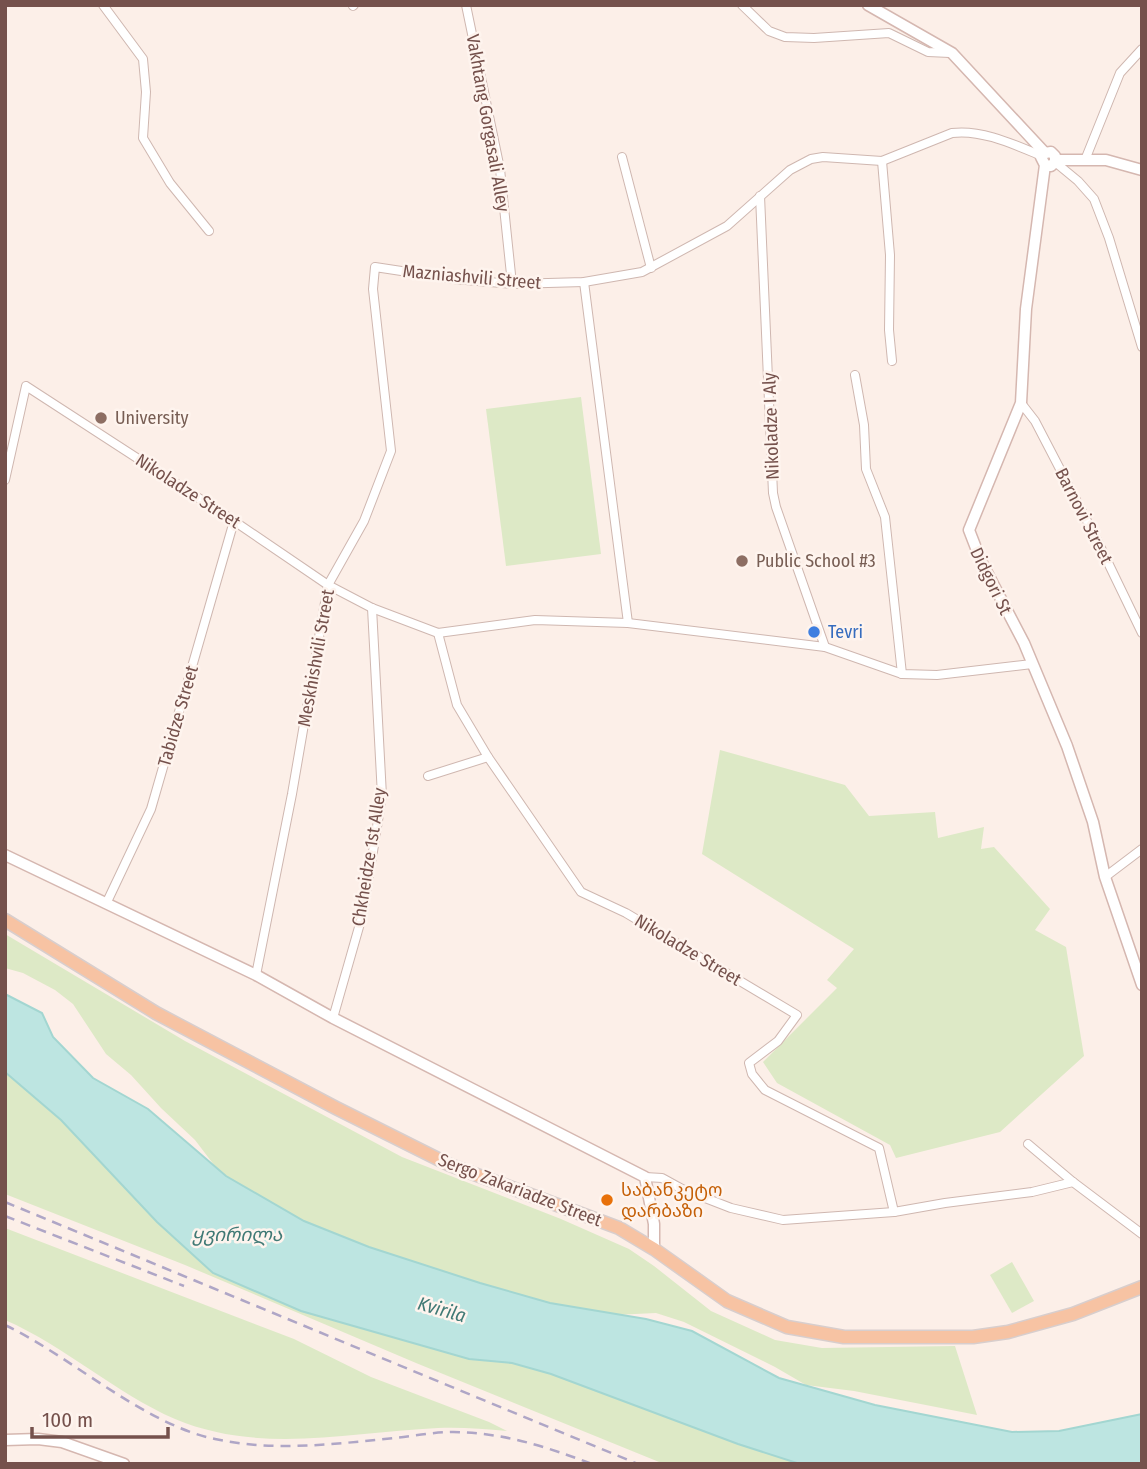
<svg xmlns="http://www.w3.org/2000/svg" width="1147" height="1469" viewBox="0 0 1147 1469" font-family="'Fira Sans Condensed','Noto Sans Georgian',sans-serif">
  <style>
    .green { fill: #dde9c6 }
    .water { fill: #bde5e1; stroke: #a3d6d1; stroke-width: 2 }
    .lines { fill: none; stroke-linecap: round; stroke-linejoin: round }
    .street-casing { stroke: #cfb7b0; stroke-width: 10 }
    .secondary-casing { stroke: #d5b7b0; stroke-width: 13 }
    .primary-casing { stroke: #d8cecd; stroke-width: 15 }
    .street { stroke: #fff; stroke-width: 8 }
    .secondary { stroke: #fff; stroke-width: 10 }
    .primary { stroke: #f7c3a3; stroke-width: 12 }
    .rail { stroke: #afa6c6; stroke-width: 2.5; stroke-dasharray: 10 7; stroke-linecap: butt }
    .education-dot { fill: #8d6e63; stroke: #fef4ee; stroke-width: 2.5 }
    .shop-dot { fill: #3f7fe0; stroke: #fef4ee; stroke-width: 2.5 }
    .food-dot { fill: #e8710a; stroke: #fef4ee; stroke-width: 2.5 }
    .labels { text-anchor: middle; stroke-width: 5; stroke-linejoin: round; paint-order: stroke }
    .street-label { font-size: 18px; fill: #75514c; stroke: #fef4ee }
    .education-label { font-size: 18px; fill: #785e54; stroke: #fef4ee; text-anchor: start }
    .shop-label { font-size: 18px; fill: #366cbe; stroke: #fef4ee; text-anchor: start }
    .food-label { font-size: 18px; fill: #c56008; stroke: #fef4ee; text-anchor: start }
    .water-label { font-size: 19px; font-style: italic; fill: #407975; stroke: #fef4ee }
  </style>
  <rect width="100%" height="100%" fill="#fcefe8"/>
  <g class="green">
    <polygon points="581,397 601,554 506,566 486,409"/>
    <polygon points="720,750 845,785 869,816 935,812 938,838 984,827 981,849 994,847 1050,909 1035,930 1066,947 1084,1056 1000,1132 896,1158 890,1145 777,1083 763,1062 837,988 827,980 854,949 702,854"/>
    <polygon points="5,934 185,1041 402,1157 561,1219 629,1249 654,1266 711,1311 775,1340 822,1348 955,1346 977,1415 854,1391 806,1385 775,1367 684,1322 656,1313 614,1315 477,1292 416,1287 224,1178 195,1140 161,1108 131,1075 106,1054 73,1004 55,990 23,973 5,968"/>
    <polygon points="5,1072 61,1120 213,1273 301,1311 469,1359 512,1363 551,1374 738,1444 800,1464 664,1464 416,1363 185,1265 5,1194"/>
    <path d="M5 1228 294 1339 371 1377 489 1422 507 1431C484 1429 461 1427 438 1428 349 1432 261 1455 175 1419 115 1393 65 1346 5 1320Z"/>
    <polygon points="1012,1262 1034,1301 1012,1313 990,1275"/>
  </g>
  <polygon class="water" points="5,994 42,1013 53,1037 93,1078 148,1109 226,1176 304,1221 369,1247 480,1283 550,1303 646,1319 692,1331 779,1378 875,1405 1012,1432 1059,1431 1142,1414 1142,1464 800,1464 738,1444 551,1374 512,1363 469,1359 301,1311 213,1273 157,1222 61,1120 5,1072"/>
  <g class="lines">
    <defs>
      <g id="street">
        <polyline points="103,5 143,59 146,92 143,138 170,183 209,231"/>
        <polyline points="466,5 500,169 512,284"/>
        <polyline points="742,5 769,31 785,37 814,38 889,33 928,52 950,53"/>
        <polyline points="353,6 354,5"/>
        <polyline points="622,157 651,268"/>
        <polyline points="1085,160 1120,73 1142,49"/>
        <polyline points="882,161 890,255 889,330 892,361"/>
        <polyline points="1055,162 1078,181 1094,199 1109,238 1142,347"/>
        <polyline points="760,196 773,493 776,507 825,647"/>
        <polyline points="584,282 628,623"/>
        <polyline points="855,375 864,425 866,469 885,517 902,674"/>
        <polyline points="1021,403 1035,421 1099,544 1142,633"/>
        <polyline points="5,480 26,386 234,521 328,585 372,608 438,633 535,620 628,623 825,647 902,674 937,675 1032,664"/>
        <polyline points="438,633 457,705 488,757 581,892 626,913 797,1015 778,1041 749,1063 752,1074 765,1090 879,1148 894,1212"/>
        <polyline points="428,776 488,757"/>
        <polyline points="1105,877 1142,849"/>
        <polyline points="106,904 151,809 234,521"/>
        <path d="M256 975 292 794 328 585 364 521 391 451 373 289 375 267 454 279 512 284 584 282 642 272 727 226 790 170 811 159 823 157 882 161 952 133C982 129 1015 145 1042 156"/>
        <polyline points="333,1018 363,913 382,796 372,608"/>
        <polyline points="1028,1144 1073,1182 1142,1234"/>
        <polyline points="645,1177 662,1178 682,1189 731,1208 783,1220 894,1212 945,1203 1032,1192 1073,1182"/>
      </g>
      <g id="secondary">
        <polyline points="868,5 952,53 1045,153"/>
        <polyline points="1056,160 1106,160 1142,170"/>
        <polyline points="1045,165 1051,166 1055,162 1055,156 1051,152 1045,153 1041,157 1045,165 1026,309 1021,403 969,530 981,561 1024,643 1067,746 1093,822 1105,877 1142,985"/>
        <polyline points="5,855 256,975 333,1018 645,1177 654,1224 654,1249"/>
        <polyline points="5,1440 38,1439 62,1442 124,1464"/>
      </g>
      <polyline id="primary" points="5,920 156,1013 336,1108 450,1165 619,1228 654,1249 727,1301 787,1327 844,1337 973,1337 1008,1332 1073,1314 1142,1287"/>
    </defs>
    <use href="#street" class="street-casing"/>
    <use href="#secondary" class="secondary-casing"/>
    <use href="#primary" class="primary-casing"/>
    <use href="#street" class="street"/>
    <use href="#secondary" class="secondary"/>
    <use href="#primary" class="primary"/>
    <g class="rail">
      <polyline points="5,1202 638,1464"/>
      <polyline points="5,1216 184,1286"/>
      <path d="M5 1325C72 1357 143 1424 215 1439 275 1452 334 1444 395 1438 414 1436 434 1432 453 1432 505 1433 544 1446 592 1464"/>
    </g>
  </g>
  <g class="education-dot">
    <circle cx="101" cy="418" r="7"/>
    <circle cx="742" cy="561" r="7"/>
  </g>
  <circle class="shop-dot" cx="814" cy="632" r="7"/>
  <circle class="food-dot" cx="607" cy="1200" r="7"/>
  <g class="labels">
    <g class="street-label">
      <text transform="translate(488 123) rotate(80)" y="6">Vakhtang Gorgasali Alley</text>
      <text transform="translate(472 277) rotate(5)" y="6">Mazniashvili Street</text>
      <text transform="translate(771 426) rotate(-92)" y="6">Nikoladze I Aly</text>
      <text transform="translate(188 491) rotate(33)" y="6">Nikoladze Street</text>
      <text transform="translate(1084 516) rotate(63)" y="6">Barnovi Street</text>
      <text transform="translate(991 581) rotate(64)" y="6">Didgori St</text>
      <text transform="translate(316 658) rotate(-80)" y="6">Meskhishvili Street</text>
      <text transform="translate(178 716) rotate(-74)" y="6">Tabidze Street</text>
      <text transform="translate(369 857) rotate(-81)" y="6">Chkheidze 1st Alley</text>
      <text transform="translate(688 950) rotate(31)" y="6">Nikoladze Street</text>
      <text transform="translate(520 1190) rotate(21)" y="6">Sergo Zakariadze Street</text>
    </g>
    <g class="education-label">
      <text x="115" y="424">University</text>
      <text x="756" y="567">Public School #3</text>
    </g>
    <g class="shop-label">
      <text x="828" y="638">Tevri</text>
    </g>
    <g class="food-label">
      <text x="621" y="1196">საბანკეტო<tspan x="621" dy="21">დარბაზი</tspan></text>
    </g>
    <g class="water-label">
      <text x="237" y="1241">ყვირილა</text>
      <text transform="translate(442 1309) rotate(16)" y="7">Kvirila</text>
    </g>
  </g>
  <rect width="1147" height="1469" fill="none" stroke="#75514c" stroke-width="14"/>
  <path d="M32 1427v10h136v-10" fill="none" stroke="#75514c" stroke-width="3.5"/>
  <text x="42" y="1427" font-size="21" fill="#75514c" stroke="#fef4ee" stroke-width="5" paint-order="stroke">100 m</text>
</svg>
